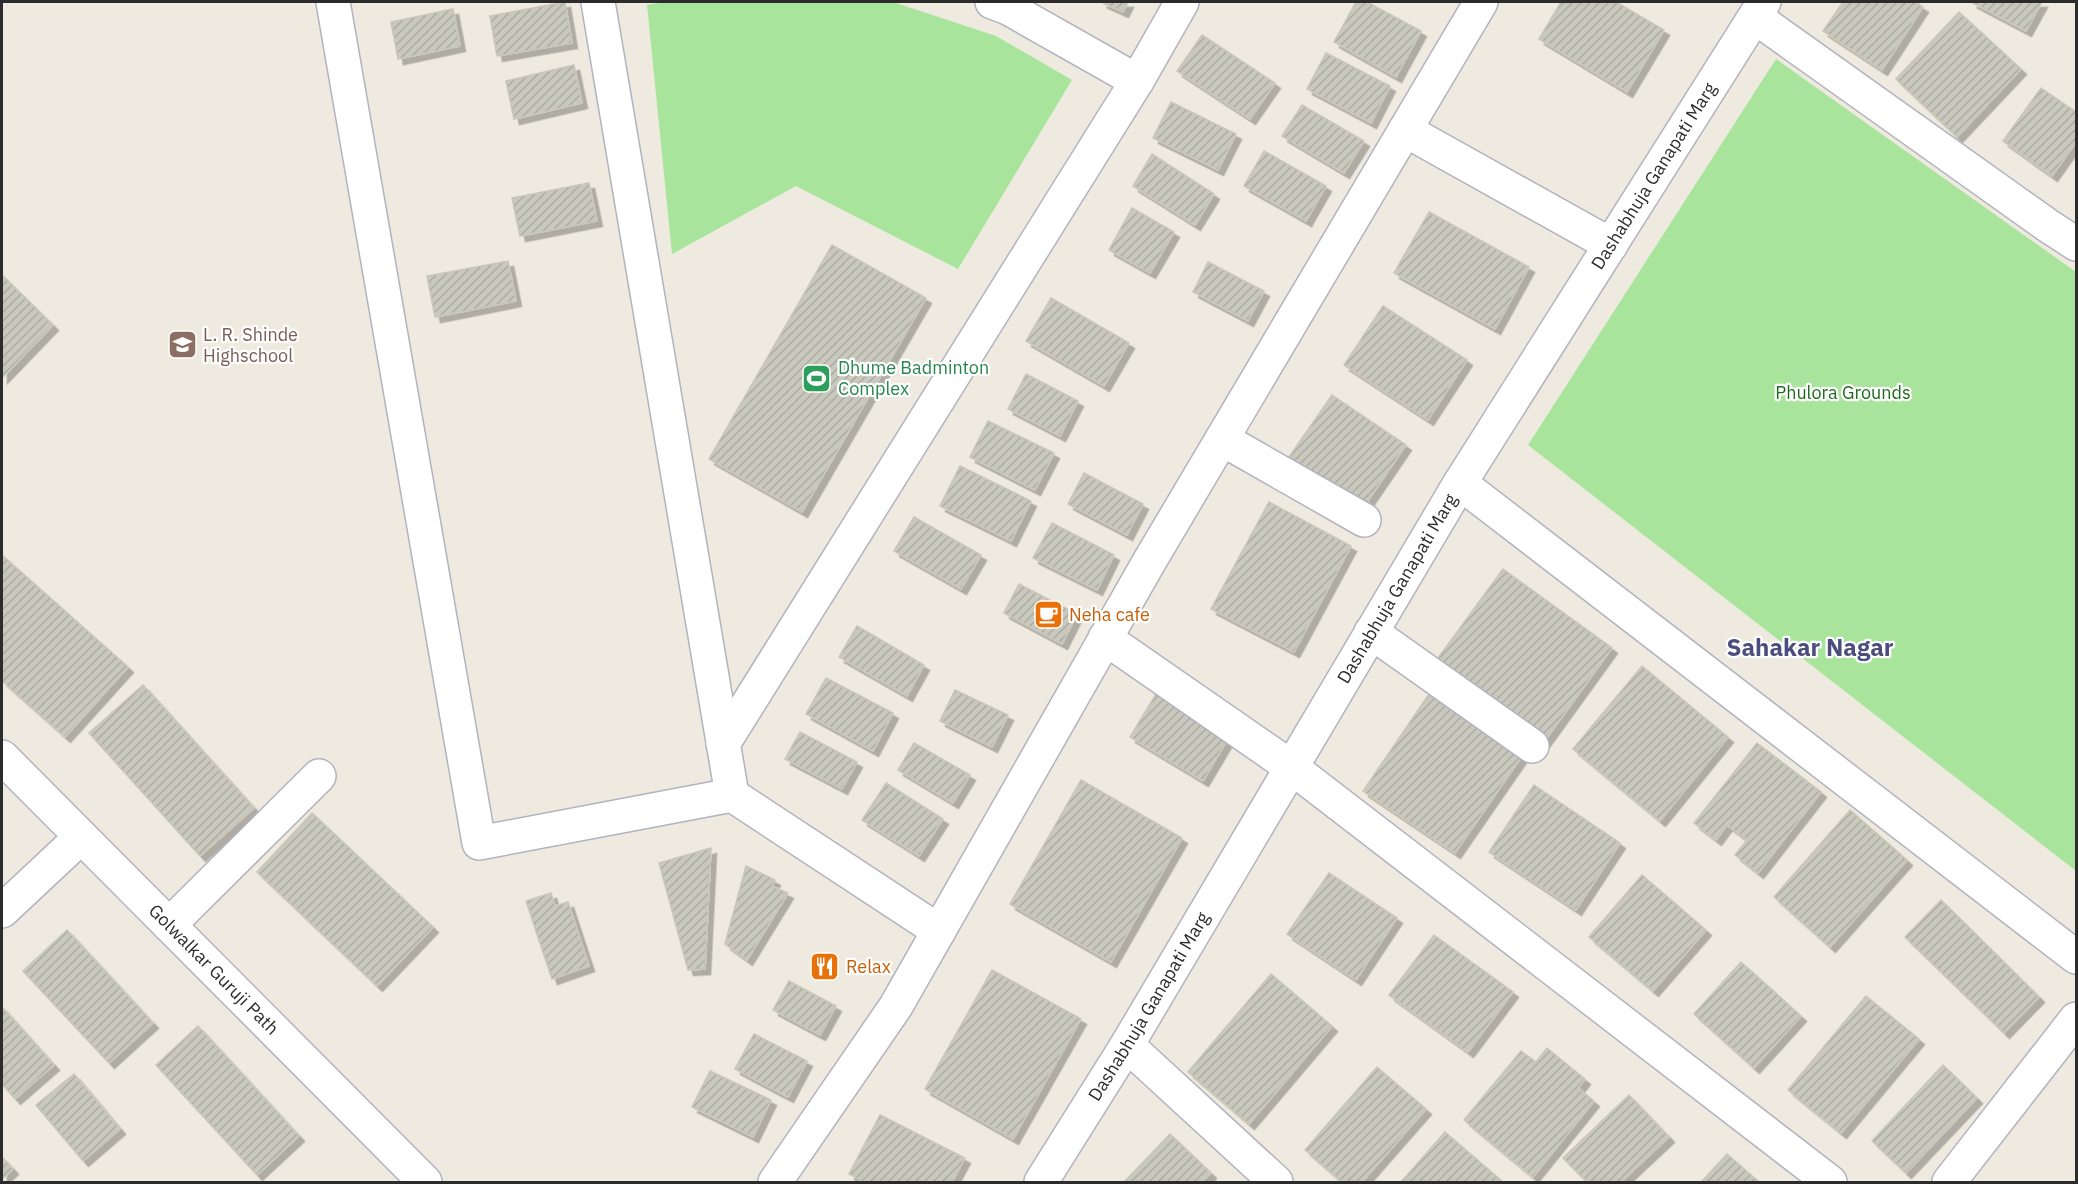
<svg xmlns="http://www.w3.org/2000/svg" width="2078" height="1184" viewBox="0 0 2078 1184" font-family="'IBM Plex Sans',sans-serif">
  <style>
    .park { fill: #a9e49c }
    .building { fill: url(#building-hatch); stroke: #cac6b8; stroke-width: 1.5; filter: url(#shadow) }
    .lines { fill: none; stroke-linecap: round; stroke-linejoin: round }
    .minor-casing { stroke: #b2b3c0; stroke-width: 36 }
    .tertiary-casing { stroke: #b2b3c0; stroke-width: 36 }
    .minor { stroke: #fff; stroke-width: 33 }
    .tertiary { stroke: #fff; stroke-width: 33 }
    .labels { text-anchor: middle; stroke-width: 4.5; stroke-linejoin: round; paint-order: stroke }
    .street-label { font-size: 18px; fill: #2c2c2c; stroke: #fff }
    .education-label { font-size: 18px; fill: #785e54; stroke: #fff; text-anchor: start }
    .leisure-label { font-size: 18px; fill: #27864d; stroke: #fff; text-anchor: start }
    .park-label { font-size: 18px; fill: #1f6b1b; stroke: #fff }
    .food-label { font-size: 18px; fill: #c56008; stroke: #fff; text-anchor: start }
    .district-label { font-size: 24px; font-weight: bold; fill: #4c4d7e; stroke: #fff }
  </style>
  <defs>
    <pattern id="building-hatch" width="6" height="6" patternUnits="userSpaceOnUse" patternTransform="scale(1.5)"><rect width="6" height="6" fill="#c9c8bd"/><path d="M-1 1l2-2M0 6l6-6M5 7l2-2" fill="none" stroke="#adaca3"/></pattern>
    <filter id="shadow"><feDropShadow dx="5.5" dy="5.5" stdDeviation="0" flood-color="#0004"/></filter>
  </defs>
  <rect width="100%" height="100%" fill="#eeeadf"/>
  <g class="park">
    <polygon points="664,2 893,2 996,36 1072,80 958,269 796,186 672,254 647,5"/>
    <polygon points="1776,59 2076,272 2076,871 1528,445"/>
  </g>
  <g class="building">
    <polygon points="565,2 572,43 497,56 490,16"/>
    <polygon points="1101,2 1128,2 1123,12"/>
    <polygon points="1356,2 1367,2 1421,31 1396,77 1334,42"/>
    <polygon points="1561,2 1616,2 1664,30 1627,92 1539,39"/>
    <polygon points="1843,2 1915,2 1923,7 1882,70 1823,31"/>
    <polygon points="1971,2 2042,2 2026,31"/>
    <polygon points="453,9 460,46 398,59 391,22"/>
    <polygon points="1959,12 2021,69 1957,137 1896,79"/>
    <polygon points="1202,35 1275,83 1250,119 1177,71"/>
    <polygon points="1326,53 1390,86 1371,123 1307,89"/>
    <polygon points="574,65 582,103 514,119 506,81"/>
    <polygon points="2041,88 2076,112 2076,142 2052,176 2003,141"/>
    <polygon points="1171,102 1236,134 1218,170 1153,138"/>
    <polygon points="1302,105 1364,141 1344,173 1282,136"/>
    <polygon points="1264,151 1326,186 1306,221 1244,186"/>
    <polygon points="1152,154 1214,194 1195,225 1133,186"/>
    <polygon points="589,183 597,221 520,236 512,198"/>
    <polygon points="1132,208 1174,232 1150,273 1109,250"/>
    <polygon points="1429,212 1529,267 1495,329 1394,273"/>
    <polygon points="832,245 926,298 802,512 709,459"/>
    <polygon points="508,261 516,301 435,317 427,276"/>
    <polygon points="1208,262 1264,291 1248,321 1193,292"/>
    <polygon points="2,275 53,325 2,378"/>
    <polygon points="1051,298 1129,343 1104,386 1026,341"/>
    <polygon points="1383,306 1467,360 1428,420 1344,365"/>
    <polygon points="1026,374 1078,401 1060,436 1008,409"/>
    <polygon points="1332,395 1406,445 1363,508 1289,457"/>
    <polygon points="988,421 1054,453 1035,490 970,457"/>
    <polygon points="960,466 1031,501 1011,541 940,506"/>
    <polygon points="1084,473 1143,504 1127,535 1068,504"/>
    <polygon points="1269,502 1351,546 1294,652 1211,609"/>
    <polygon points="914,517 981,555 961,589 894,551"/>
    <polygon points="1052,523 1114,555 1097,590 1033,558"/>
    <polygon points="2,555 128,667 65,737 2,681"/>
    <polygon points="1503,569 1612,648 1544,742 1435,662"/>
    <polygon points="1019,584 1077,614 1062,644 1004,613"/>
    <polygon points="857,626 924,665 907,696 839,657"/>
    <polygon points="1642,666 1728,737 1660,821 1573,749"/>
    <polygon points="826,678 893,713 873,751 806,714"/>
    <polygon points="143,685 254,808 200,856 89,733"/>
    <polygon points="1159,689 1232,732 1203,781 1130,737"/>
    <polygon points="955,690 1008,715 992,747 940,721"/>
    <polygon points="1429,694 1522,756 1455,853 1363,791"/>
    <polygon points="800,732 857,762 842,789 785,759"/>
    <polygon points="914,743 970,775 953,803 898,770"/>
    <polygon points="1757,743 1821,792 1758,873 1735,855 1747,840 1727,825 1716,840 1694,823"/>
    <polygon points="1081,780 1182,838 1111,962 1010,904"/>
    <polygon points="886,783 943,819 919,856 862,820"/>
    <polygon points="1534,785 1620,843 1576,910 1489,852"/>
    <polygon points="1850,810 1907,860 1830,947 1774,897"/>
    <polygon points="312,813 433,927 377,986 257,872"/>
    <polygon points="711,848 705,969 688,970 659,863"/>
    <polygon points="746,866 775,880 772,886 788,893 747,960 725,944"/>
    <polygon points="1329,873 1397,918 1356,980 1287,934"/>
    <polygon points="1642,875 1706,930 1653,991 1589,937"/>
    <polygon points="551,893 555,906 568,902 589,966 552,979 526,901"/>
    <polygon points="1941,900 2039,997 2004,1033 1905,937"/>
    <polygon points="67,930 153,1023 109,1063 23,971"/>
    <polygon points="1434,935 1513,992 1468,1052 1389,995"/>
    <polygon points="1741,962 1801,1016 1754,1068 1694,1014"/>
    <polygon points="992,970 1081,1019 1013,1139 925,1089"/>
    <polygon points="1271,974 1332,1026 1249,1124 1188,1072"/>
    <polygon points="789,981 836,1006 820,1035 773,1010"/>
    <polygon points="1866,996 1919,1039 1841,1133 1788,1090"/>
    <polygon points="2,1007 54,1065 15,1099 2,1084"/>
    <polygon points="198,1026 299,1136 257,1175 156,1065"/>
    <polygon points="754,1034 807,1061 788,1097 735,1069"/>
    <polygon points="1547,1048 1585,1079 1578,1088 1594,1101 1533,1177 1464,1120 1521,1051 1536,1062"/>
    <polygon points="1943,1065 1977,1098 1906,1173 1872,1141"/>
    <polygon points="1377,1067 1426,1109 1362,1182 1342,1182 1305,1150"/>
    <polygon points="710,1071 771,1100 753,1137 692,1107"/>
    <polygon points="74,1074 120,1129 83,1161 36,1105"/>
    <polygon points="1629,1095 1669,1137 1621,1182 1587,1182 1563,1158"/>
    <polygon points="880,1115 965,1158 952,1182 864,1182 849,1174"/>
    <polygon points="1445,1132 1503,1182 1401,1182"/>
    <polygon points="1170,1134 1211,1173 1202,1182 1124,1182"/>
    <polygon points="1727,1154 1759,1182 1701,1182"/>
    <polygon points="2,1157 13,1169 2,1179"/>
  </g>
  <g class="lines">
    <defs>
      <g id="minor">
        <polyline points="333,2 479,843 732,795 939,931"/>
        <polyline points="598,2 732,795"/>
        <polyline points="992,2 1008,8 1137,81"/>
        <polyline points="1755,17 2047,225 2076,244"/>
        <polyline points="1405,130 1611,245"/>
        <polyline points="1222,439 1364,520"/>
        <polyline points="1460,483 2076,957"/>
        <polyline points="1371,632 1532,746"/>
        <polyline points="1105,638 1291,767 1830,1182"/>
        <polyline points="723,744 1137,81 1182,2"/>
        <polyline points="2,911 81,837"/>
        <polyline points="169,925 319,776"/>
        <polyline points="1127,1045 1276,1182"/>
        <polyline points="775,1182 896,1006 1149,562 1481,2"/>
        <path id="s1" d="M1041 1182 1127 1045 1460 483 1764 2"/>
        <polyline points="1949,1182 2076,1019"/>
      </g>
      <g id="tertiary">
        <path id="s2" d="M2 757 425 1182"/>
      </g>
    </defs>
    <use href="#minor" class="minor-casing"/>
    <use href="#tertiary" class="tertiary-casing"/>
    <use href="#minor" class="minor"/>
    <use href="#tertiary" class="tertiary"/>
  </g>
  <defs>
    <symbol id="school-square" viewBox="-11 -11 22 22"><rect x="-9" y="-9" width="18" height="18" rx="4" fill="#8d6e63" stroke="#fff"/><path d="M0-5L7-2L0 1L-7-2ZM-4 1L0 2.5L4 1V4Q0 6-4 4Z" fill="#fff"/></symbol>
    <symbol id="stadium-square" viewBox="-11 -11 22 22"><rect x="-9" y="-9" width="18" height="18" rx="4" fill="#2e9e5b" stroke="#fff"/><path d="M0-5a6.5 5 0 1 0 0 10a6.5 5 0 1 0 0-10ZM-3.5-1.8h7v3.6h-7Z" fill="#fff"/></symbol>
    <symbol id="cafe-square" viewBox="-11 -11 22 22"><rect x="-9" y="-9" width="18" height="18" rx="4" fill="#e8710a" stroke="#fff"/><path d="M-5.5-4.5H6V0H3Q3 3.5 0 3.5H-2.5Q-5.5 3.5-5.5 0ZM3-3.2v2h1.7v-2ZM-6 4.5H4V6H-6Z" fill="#fff"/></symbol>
    <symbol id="restaurant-square" viewBox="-11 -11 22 22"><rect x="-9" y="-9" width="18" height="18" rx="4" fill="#e8710a" stroke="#fff"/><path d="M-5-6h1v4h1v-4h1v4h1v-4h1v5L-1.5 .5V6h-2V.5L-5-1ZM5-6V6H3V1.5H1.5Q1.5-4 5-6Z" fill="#fff"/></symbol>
  </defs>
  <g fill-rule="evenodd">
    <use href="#school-square" x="166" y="328" width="33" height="33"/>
    <use href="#stadium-square" x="800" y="362" width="33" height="33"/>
    <use href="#cafe-square" x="1032" y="598" width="33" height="33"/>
    <use href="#restaurant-square" x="808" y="950" width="33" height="33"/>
  </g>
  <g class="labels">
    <g class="street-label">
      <text dy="6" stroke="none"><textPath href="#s1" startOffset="1178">Dashabhuja Ganapati Marg</textPath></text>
      <text dy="6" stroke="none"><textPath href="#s1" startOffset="692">Dashabhuja Ganapati Marg</textPath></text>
      <text dy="6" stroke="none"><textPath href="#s2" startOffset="300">Golwalkar Guruji Path</textPath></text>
      <text dy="6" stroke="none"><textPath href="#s1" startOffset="206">Dashabhuja Ganapati Marg</textPath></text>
    </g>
    <g class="education-label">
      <text x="203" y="341">L. R. Shinde<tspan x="203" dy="21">Highschool</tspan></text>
    </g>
    <g class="leisure-label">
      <text x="838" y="374">Dhume Badminton<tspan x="838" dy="21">Complex</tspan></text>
    </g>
    <g class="park-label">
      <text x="1843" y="399">Phulora Grounds</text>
    </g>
    <g class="food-label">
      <text x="1069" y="621">Neha cafe</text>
      <text x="846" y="973">Relax</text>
    </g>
    <g class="district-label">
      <text x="1810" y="656">Sahakar Nagar</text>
    </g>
  </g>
  <rect width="2078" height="1184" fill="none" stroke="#2c2c2c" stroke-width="6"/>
</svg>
